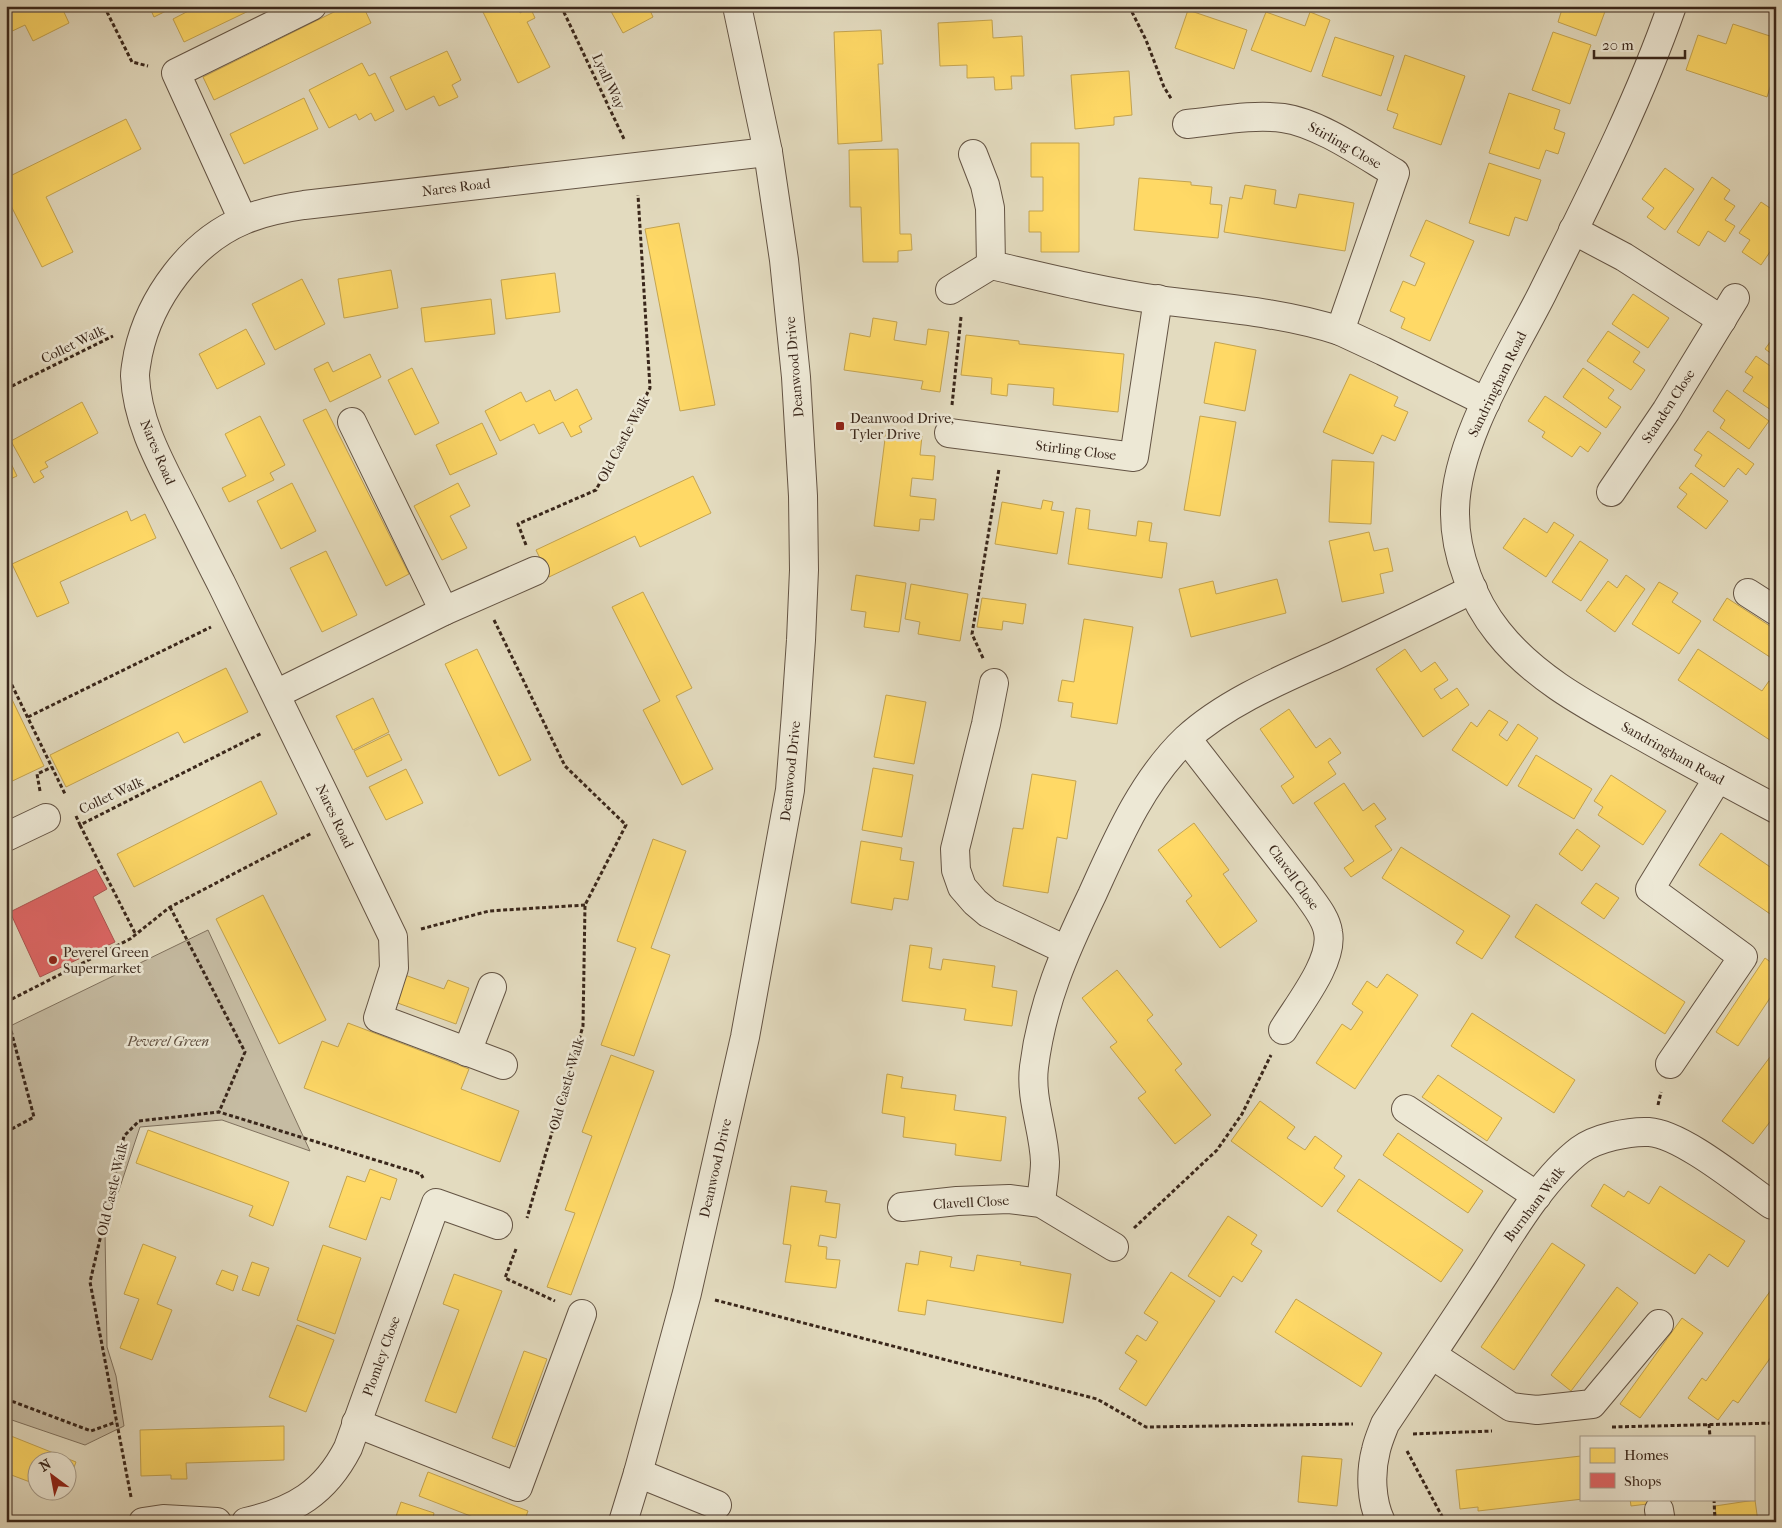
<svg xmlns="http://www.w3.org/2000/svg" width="1782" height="1528" viewBox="0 0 1782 1528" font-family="'IM FELL French Canon',serif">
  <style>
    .green { fill: #c6bca3; stroke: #80725f }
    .homes { fill: #ffd966; stroke: #c4a450 }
    .shops { fill: #e06666; stroke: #ae5350 }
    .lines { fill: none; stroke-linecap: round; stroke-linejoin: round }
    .minor-casing { stroke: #645444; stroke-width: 30 }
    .path { stroke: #3a271b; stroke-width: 3; stroke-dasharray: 4 2.5; stroke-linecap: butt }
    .minor { stroke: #ede8d5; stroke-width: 28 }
    .poi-dot { fill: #8f2418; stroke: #ede8d5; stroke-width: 2 }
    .labels { text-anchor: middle; stroke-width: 5; stroke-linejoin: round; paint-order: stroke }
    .street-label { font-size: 14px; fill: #3a271b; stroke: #ede8d5 }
    .poi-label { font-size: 14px; fill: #3a271b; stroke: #ede8d5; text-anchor: start }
    .park-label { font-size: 14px; font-style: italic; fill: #5d4c3d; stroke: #ede8d5 }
  </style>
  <rect width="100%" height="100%" fill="#e3dbbf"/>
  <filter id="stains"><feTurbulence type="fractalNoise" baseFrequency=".004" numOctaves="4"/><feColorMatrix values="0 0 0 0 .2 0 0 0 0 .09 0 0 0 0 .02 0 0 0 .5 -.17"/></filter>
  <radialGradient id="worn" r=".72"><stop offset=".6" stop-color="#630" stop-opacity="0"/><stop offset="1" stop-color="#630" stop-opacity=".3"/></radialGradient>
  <polygon class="green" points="208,930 310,1151 222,1120 140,1127 105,1232 107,1347 116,1376 124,1426 85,1445 6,1418 6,1028"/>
  <g class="homes">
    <polygon points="6,6 68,6 63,10 69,23 33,41 25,25 6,34"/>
    <polygon points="149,6 176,6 154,17"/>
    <polygon points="198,6 259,6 184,42 173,19"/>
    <polygon points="346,6 363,6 371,23 214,100 203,77"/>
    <polygon points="480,6 517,6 520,13 530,7 535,18 527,22 550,67 518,83"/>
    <polygon points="608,6 648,6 653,17 623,33"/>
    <polygon points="1563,6 1607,6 1596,36 1558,22"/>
    <polygon points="1188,10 1247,30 1234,69 1175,48"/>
    <polygon points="1266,12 1305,26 1310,12 1330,20 1311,72 1251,50"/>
    <polygon points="992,20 993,38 1022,36 1024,76 1011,76 1012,89 995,90 994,77 967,78 967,65 940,66 938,23"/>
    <polygon points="1733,24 1776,38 1776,83 1772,81 1767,97 1686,70 1698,35 1726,44"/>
    <polygon points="881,30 883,64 878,64 882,141 838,144 834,32"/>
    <polygon points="1553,32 1591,45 1570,104 1532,90"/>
    <polygon points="1335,37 1394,56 1381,96 1322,76"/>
    <polygon points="447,51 461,80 452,85 458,97 439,106 434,96 406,110 390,77"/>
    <polygon points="1405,55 1465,76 1441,145 1393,128 1398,114 1387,110"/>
    <polygon points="362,63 369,76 375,73 394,111 375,121 371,113 359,120 356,114 329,128 309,90"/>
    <polygon points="1129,71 1132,115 1114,117 1114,125 1075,129 1071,75"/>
    <polygon points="1509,93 1560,110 1554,129 1565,133 1558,154 1546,150 1539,169 1489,153"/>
    <polygon points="304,98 318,129 244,164 230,134"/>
    <polygon points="126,119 141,149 46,197 73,252 42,267 6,196 6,178"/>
    <polygon points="1031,143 1079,143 1079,252 1041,252 1041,232 1029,232 1029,211 1043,211 1043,177 1031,177"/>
    <polygon points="898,149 900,234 911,234 912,250 898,251 898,262 863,262 861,207 850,207 849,150"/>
    <polygon points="1489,163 1541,180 1527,221 1515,217 1509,236 1469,223"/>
    <polygon points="1665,168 1694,189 1665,230 1647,217 1654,208 1642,199"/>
    <polygon points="1712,177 1730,190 1724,199 1735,206 1725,220 1735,226 1725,242 1708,231 1699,246 1677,232"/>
    <polygon points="1139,178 1191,182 1191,185 1212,187 1210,204 1222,205 1218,238 1134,230"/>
    <polygon points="1245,185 1276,190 1274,204 1296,208 1299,194 1354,203 1345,251 1224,232 1230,197 1242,199"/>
    <polygon points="1761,202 1776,212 1776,243 1761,265 1742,252 1750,240 1739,233"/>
    <polygon points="1426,220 1474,241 1430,341 1401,328 1405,318 1390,311 1403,281 1415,286 1425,263 1410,256"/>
    <polygon points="679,223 715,405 680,411 645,229"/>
    <polygon points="391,270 398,308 344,318 338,279"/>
    <polygon points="555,273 560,312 506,319 501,280"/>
    <polygon points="302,279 325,324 275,350 252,304"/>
    <polygon points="1633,294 1669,318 1648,348 1612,324"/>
    <polygon points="491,299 495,334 425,342 421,308"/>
    <polygon points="873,318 897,322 894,340 926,345 928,329 949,332 940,392 921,389 923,381 844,370 850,333 870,337"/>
    <polygon points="246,329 265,364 217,389 199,354"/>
    <polygon points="1608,331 1640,352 1633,362 1645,370 1631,390 1587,361"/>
    <polygon points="1776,334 1776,357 1765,349"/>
    <polygon points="966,335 1019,341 1019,344 1124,354 1118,412 1053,405 1054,388 1008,384 1007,396 991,394 992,378 961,375"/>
    <polygon points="6,337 12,349 6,352"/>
    <polygon points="1215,342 1256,350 1245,411 1204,403"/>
    <polygon points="370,354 381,377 330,402 314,369 328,362 333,372"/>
    <polygon points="1756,356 1776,370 1776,410 1774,412 1743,391 1753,377 1745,372"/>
    <polygon points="412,368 439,423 415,435 388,380"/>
    <polygon points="1583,368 1614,390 1608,398 1621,407 1606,428 1563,397"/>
    <polygon points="1350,374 1398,397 1394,406 1408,412 1395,441 1382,435 1373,454 1323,432"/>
    <polygon points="577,389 592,419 579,426 582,432 571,437 563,422 539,434 534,424 500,441 485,411 521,392 526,402 550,390 555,401"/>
    <polygon points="1727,390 1769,421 1749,449 1720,428 1725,420 1713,411"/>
    <polygon points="1545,396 1601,433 1588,452 1580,446 1572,457 1542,437 1545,432 1528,421"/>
    <polygon points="82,402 98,433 45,462 48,467 40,471 44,477 34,483 11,441"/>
    <polygon points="326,409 409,574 386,586 303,420"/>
    <polygon points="260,416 285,465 270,473 274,480 229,502 222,488 246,476 225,434"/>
    <polygon points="1200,416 1236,422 1220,516 1184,510"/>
    <polygon points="482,423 497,454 450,475 436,445"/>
    <polygon points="886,431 922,436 920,455 935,456 933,480 912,478 910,496 936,499 934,520 920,519 919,531 874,526"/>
    <polygon points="1708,431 1754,464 1746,475 1738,468 1724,487 1695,466 1702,455 1694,450"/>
    <polygon points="6,453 17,476 6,481"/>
    <polygon points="1332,460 1374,462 1371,524 1329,522"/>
    <polygon points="1691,473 1728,501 1706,529 1677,507 1687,494 1679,488"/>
    <polygon points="693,476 711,513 640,547 635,536 549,577 536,550"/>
    <polygon points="292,483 316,531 281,549 257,501"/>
    <polygon points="458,483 470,506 450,516 467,548 442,560 414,506"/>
    <polygon points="1043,500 1053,502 1051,510 1064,512 1057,554 995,544 1002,502 1041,509"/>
    <polygon points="1076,508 1090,510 1088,529 1136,536 1138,521 1152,523 1149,541 1167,543 1162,578 1068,564"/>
    <polygon points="127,511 131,521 145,514 156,538 60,582 69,603 37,617 12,564"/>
    <polygon points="1524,518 1547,533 1554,522 1574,535 1546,577 1503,548"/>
    <polygon points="1369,532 1374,551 1388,548 1393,571 1380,574 1384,593 1342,602 1329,541"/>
    <polygon points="1580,541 1608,560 1581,601 1552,582"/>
    <polygon points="326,551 357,615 322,632 290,568"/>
    <polygon points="856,575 906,583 899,632 864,627 866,612 851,610"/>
    <polygon points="1626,575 1645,589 1615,632 1586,611 1608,581 1617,588"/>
    <polygon points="1277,579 1286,613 1191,637 1179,589 1213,581 1216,594"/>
    <polygon points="1659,582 1678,593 1672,602 1701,621 1679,654 1632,624"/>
    <polygon points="911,584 968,594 960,641 918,634 920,622 905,619"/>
    <polygon points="643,592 692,688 676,696 713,769 682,785 643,710 660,701 612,607"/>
    <polygon points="982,598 1026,604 1023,624 1003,621 1002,630 977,627"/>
    <polygon points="1727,598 1776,630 1776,661 1713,620"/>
    <polygon points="1084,619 1133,627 1117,724 1071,717 1073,703 1058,701 1062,680 1074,682"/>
    <polygon points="477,649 531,760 499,776 445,664"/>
    <polygon points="1405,649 1421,672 1435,662 1448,680 1434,689 1441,699 1457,688 1469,705 1423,737 1376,669"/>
    <polygon points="1698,649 1762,691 1769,681 1776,685 1776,744 1678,680"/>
    <polygon points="226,668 248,712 184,743 178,732 66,787 50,755"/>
    <polygon points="6,687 44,766 6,784 6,755 9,754 6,749"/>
    <polygon points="886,695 926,702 914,764 874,757"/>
    <polygon points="373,698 389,732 353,750 336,716"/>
    <polygon points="1289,709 1316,748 1330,738 1341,753 1328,762 1336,774 1293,804 1281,786 1294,777 1260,729"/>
    <polygon points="1489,710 1508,722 1499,735 1507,741 1518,724 1538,738 1507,786 1452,750 1471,722 1477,727"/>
    <polygon points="389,734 402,760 367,777 354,751"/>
    <polygon points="1536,755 1592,789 1574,819 1518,786"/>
    <polygon points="873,768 913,775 902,837 862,830"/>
    <polygon points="406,769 423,803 386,820 369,787"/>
    <polygon points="1032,774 1076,781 1067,839 1057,837 1048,893 1003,886 1013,828 1023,829"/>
    <polygon points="1611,775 1666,811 1643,845 1598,815 1603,807 1594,801"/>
    <polygon points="261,781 277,814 134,887 117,854"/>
    <polygon points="1344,783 1363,811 1374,803 1386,819 1375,826 1392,850 1351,877 1344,868 1354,861 1314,803"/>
    <polygon points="1194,823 1229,870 1223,874 1257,921 1220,948 1186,901 1192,896 1158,850"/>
    <polygon points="1577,829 1600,846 1582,871 1559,854"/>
    <polygon points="1721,833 1776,871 1776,918 1699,865"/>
    <polygon points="653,839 686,851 651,948 670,955 634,1056 601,1045 636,948 617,941"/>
    <polygon points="861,841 902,848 900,860 914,862 908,900 894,898 892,910 851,903"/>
    <polygon points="1401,847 1510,916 1482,959 1456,943 1464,931 1382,878"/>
    <polygon points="1596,883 1619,898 1604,919 1581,903"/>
    <polygon points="263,895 326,1020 279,1044 216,919"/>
    <polygon points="1536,904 1685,1002 1665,1034 1515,937"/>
    <polygon points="910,945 932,948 929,968 941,970 943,959 995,966 992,987 1017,991 1012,1026 964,1020 966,1009 902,1001"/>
    <polygon points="1765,958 1776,966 1776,989 1738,1046 1716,1032"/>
    <polygon points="1117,970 1153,1015 1147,1020 1182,1064 1175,1070 1211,1115 1175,1144 1138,1098 1146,1092 1110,1047 1117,1042 1082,998"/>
    <polygon points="402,974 444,989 448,980 469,988 456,1024 392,1001"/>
    <polygon points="1387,974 1418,995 1355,1089 1316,1063 1342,1024 1351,1030 1363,1012 1352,1004 1367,981 1377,988"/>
    <polygon points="1472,1013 1575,1080 1554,1113 1451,1046"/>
    <polygon points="348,1023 469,1069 461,1089 519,1111 500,1162 304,1088 322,1041 338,1047"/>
    <polygon points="1776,1049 1776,1114 1753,1144 1722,1121"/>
    <polygon points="611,1055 654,1071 571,1295 547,1287 575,1213 565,1210 592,1136 582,1132"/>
    <polygon points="887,1074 903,1077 901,1088 956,1095 954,1110 1006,1117 1001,1161 955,1155 956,1144 903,1137 905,1117 882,1113"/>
    <polygon points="1438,1075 1502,1118 1487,1141 1422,1097"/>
    <polygon points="1260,1101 1295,1127 1287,1138 1305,1150 1315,1136 1342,1156 1334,1168 1345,1176 1322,1207 1231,1141"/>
    <polygon points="148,1130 289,1182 273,1226 249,1216 253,1206 136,1163"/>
    <polygon points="1398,1133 1483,1191 1468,1213 1383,1155"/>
    <polygon points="370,1169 397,1179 390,1200 381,1197 366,1240 329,1227 347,1176 365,1182"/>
    <polygon points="1359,1179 1463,1250 1441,1282 1337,1211"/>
    <polygon points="1604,1184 1624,1197 1628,1191 1649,1204 1660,1186 1745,1241 1728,1267 1709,1254 1695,1274 1591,1206"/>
    <polygon points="791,1186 827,1191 825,1202 840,1204 836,1238 820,1235 818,1246 827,1247 826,1259 840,1260 836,1288 785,1282 791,1245 783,1244"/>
    <polygon points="1228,1216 1257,1235 1251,1244 1262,1251 1242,1282 1233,1276 1220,1297 1188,1276"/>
    <polygon points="1552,1243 1585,1265 1514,1370 1481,1347"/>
    <polygon points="143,1244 176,1257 157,1304 172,1310 152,1360 120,1348 139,1299 124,1294"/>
    <polygon points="323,1245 361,1258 335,1334 297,1320"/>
    <polygon points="920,1251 952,1257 950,1267 974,1271 977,1255 1021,1262 1020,1265 1071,1274 1063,1323 927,1300 925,1315 898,1311 906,1263 918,1265"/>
    <polygon points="252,1262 269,1268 259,1296 242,1290"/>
    <polygon points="222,1270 238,1276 233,1291 216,1284"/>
    <polygon points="1171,1272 1215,1301 1146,1406 1119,1389 1137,1361 1125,1353 1137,1335 1146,1341 1158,1322 1144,1313"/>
    <polygon points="454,1274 502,1291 456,1413 425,1401 459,1310 443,1304"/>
    <polygon points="1776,1283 1776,1350 1738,1403 1733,1400 1718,1420 1688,1398 1702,1378 1706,1381"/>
    <polygon points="1617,1287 1638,1303 1571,1391 1551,1375"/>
    <polygon points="1296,1299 1382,1353 1361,1387 1275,1332"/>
    <polygon points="1682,1318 1703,1333 1640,1418 1620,1404"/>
    <polygon points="297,1325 334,1340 306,1412 269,1397"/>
    <polygon points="524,1351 547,1359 515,1447 492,1438"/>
    <polygon points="284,1426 284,1460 186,1463 187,1479 171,1479 171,1475 141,1476 140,1430"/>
    <polygon points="6,1434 76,1462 68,1483 68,1460 38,1460 38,1485 6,1473"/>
    <polygon points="1302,1456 1342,1459 1337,1506 1298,1502"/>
    <polygon points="1581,1456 1581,1499 1583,1499 1478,1511 1478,1507 1460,1509 1456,1470"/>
    <polygon points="428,1472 528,1511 524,1522 486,1522 419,1496"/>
    <polygon points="1630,1499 1688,1499 1631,1506"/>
    <polygon points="1755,1500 1758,1522 1717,1522 1715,1506"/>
    <polygon points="401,1502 434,1513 432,1522 394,1522"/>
  </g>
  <polygon class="shops" points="96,869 107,889 93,897 115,942 40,977 10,912"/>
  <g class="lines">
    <defs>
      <g id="minor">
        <path d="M1672 6C1637 106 1589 199 1542 294 1510 357 1454 443 1455 514 1455 554 1473 601 1498 632 1535 679 1590 707 1642 736 1686 761 1731 785 1776 809"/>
        <path d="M1187 124C1218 121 1252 114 1283 118 1319 123 1363 154 1395 173L1340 331 1383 351 1486 402"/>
        <path d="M973 154 985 185 990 208 991 265C1047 278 1103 292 1159 300 1220 308 1282 312 1340 331"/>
        <polyline points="243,220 176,73 312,6"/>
        <polyline points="1573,230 1624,257 1722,320"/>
        <polyline points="950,290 991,265"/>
        <polyline points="352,422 444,611"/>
        <polyline points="949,433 1134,457 1158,299"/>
        <polyline points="1611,492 1666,411 1735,298"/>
        <polyline points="1748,593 1776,611"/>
        <polyline points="994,683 986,724 955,849 956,870 962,887 975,902 988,913 1066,950"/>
        <polyline points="276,694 444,611 535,571"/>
        <path d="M1187 739 1305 891C1313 903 1326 917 1328 932 1334 961 1298 1005 1283 1030"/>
        <polyline points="6,837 46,818"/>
        <polyline points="467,1052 492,987"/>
        <polyline points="1670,1064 1743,957 1650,889 1718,778"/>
        <path d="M503 1065 378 1018 394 968 393 937C336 819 279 700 221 583 208 558 196 533 183 508 162 466 137 424 135 376 135 369 137 361 138 354 150 298 191 242 244 220 263 212 283 208 304 205L768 152"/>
        <polyline points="1406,1109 1537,1196"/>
        <path d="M1041 1203C1042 1190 1045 1175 1045 1162 1044 1130 1030 1099 1034 1067 1042 1003 1064 953 1092 895 1117 840 1142 781 1186 739 1226 702 1285 678 1334 656 1381 634 1427 612 1473 589"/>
        <polyline points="902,1207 957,1201 1009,1199 1041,1203 1114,1247"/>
        <polyline points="1432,1355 1511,1407 1537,1410 1592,1404 1659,1324"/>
        <polyline points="356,1423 518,1487 582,1314"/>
        <polyline points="638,1473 717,1505"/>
        <polyline points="1659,1510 1661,1522"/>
        <polyline points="143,1522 163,1519 217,1522"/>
        <path d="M246 1522C294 1511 325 1493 348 1448L436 1203 498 1225"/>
        <polyline points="623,1522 638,1473 687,1293 745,1037 790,790 796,713 801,640 804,570 803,496 796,377 784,260 768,152 737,6"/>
        <path d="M1381 1522C1371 1501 1370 1473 1376 1450 1378 1441 1382 1432 1385 1424 1419 1373 1453 1323 1486 1272 1511 1233 1543 1178 1580 1150 1596 1138 1629 1131 1649 1132 1682 1134 1743 1185 1772 1205L1776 1199"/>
      </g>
    </defs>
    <use href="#minor" class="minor-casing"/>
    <g class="path">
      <polyline points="104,6 132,62 148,66"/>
      <polyline points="561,6 624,139"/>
      <polyline points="1129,6 1146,40 1164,87 1172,100"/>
      <polyline points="6,389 113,336"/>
      <polyline points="952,405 961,317"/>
      <polyline points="526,545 518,524 596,490 650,388 638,195"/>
      <polyline points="494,620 565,766 626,825 585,905 583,1026 527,1218"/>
      <polyline points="983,658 972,634 999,469"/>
      <polyline points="6,673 65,794"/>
      <polyline points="28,717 211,627"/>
      <polyline points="40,791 37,774 52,767"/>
      <polyline points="76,816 80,825 262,733"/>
      <polyline points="80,825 136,935"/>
      <polyline points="170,907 245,1052 219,1112"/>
      <polyline points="421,929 489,911 585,905"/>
      <polyline points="6,1002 130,939 170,907 312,833"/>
      <polyline points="6,1012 34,1117 6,1132"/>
      <polyline points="1658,1105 1661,1092"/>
      <polyline points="1134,1228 1217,1150 1242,1114 1271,1055"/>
      <polyline points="516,1249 505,1278 555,1301"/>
      <polyline points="715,1300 1097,1399 1146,1427 1353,1424"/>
      <polyline points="6,1399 91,1431 116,1422"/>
      <polyline points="1709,1424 1710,1437"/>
      <polyline points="1612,1427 1776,1423"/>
      <polyline points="1413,1434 1492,1431"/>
      <polyline points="1407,1451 1445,1522"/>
      <polyline points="131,1497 90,1282 124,1136 139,1121 219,1112 421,1174 423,1178"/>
      <polyline points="1714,1499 1715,1522"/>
    </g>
    <use href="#minor" class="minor"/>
  </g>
  <g class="poi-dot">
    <rect x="835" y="421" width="10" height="10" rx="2.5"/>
    <circle cx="53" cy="960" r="5"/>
  </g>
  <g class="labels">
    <g class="street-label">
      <text transform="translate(609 81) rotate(65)" y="5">Lyall Way</text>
      <text transform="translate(1345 145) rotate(29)" y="5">Stirling Close</text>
      <text transform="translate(456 187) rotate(-7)" y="5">Nares Road</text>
      <text transform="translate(73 344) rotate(-26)" y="5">Collet Walk</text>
      <text transform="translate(794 367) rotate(-95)" y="5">Deanwood Drive</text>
      <text transform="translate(1497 384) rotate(-64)" y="5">Sandringham Road</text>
      <text transform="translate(1668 406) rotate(-57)" y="5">Standen Close</text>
      <text transform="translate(623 439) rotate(-62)" y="5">Old Castle Walk</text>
      <text transform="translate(1076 450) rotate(7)" y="5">Stirling Close</text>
      <text transform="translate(158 452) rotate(67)" y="5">Nares Road</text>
      <text transform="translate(1673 753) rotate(29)" y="5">Sandringham Road</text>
      <text transform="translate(790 771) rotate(-84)" y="5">Deanwood Drive</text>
      <text transform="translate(111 795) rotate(-25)" y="5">Collet Walk</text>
      <text transform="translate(335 816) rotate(64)" y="5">Nares Road</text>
      <text transform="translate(1294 877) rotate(54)" y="5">Clavell Close</text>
      <text transform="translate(566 1084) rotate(-74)" y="5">Old Castle Walk</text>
      <text transform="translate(715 1168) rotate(-77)" y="5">Deanwood Drive</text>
      <text transform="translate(112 1189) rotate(-77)" y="5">Old Castle Walk</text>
      <text transform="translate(971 1202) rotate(-3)" y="5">Clavell Close</text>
      <text transform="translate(1534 1204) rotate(-53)" y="5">Burnham Walk</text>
      <text transform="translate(381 1356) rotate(-70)" y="5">Plomley Close</text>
    </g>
    <g class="poi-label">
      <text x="850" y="423">Deanwood Drive,<tspan x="850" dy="16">Tyler Drive</tspan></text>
      <text x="63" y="957">Peverel Green<tspan x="63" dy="16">Supermarket</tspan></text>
    </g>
    <g class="park-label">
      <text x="168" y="1046">Peverel Green</text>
    </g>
  </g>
  <rect width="1782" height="1528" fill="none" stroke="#e3dbbf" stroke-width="25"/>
  <rect x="8" y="8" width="1767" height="1513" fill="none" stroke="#3a271b" stroke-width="2.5"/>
  <rect x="12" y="12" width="1757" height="1503" fill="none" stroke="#3a271b"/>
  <rect x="1580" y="1436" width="175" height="65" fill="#ede8d5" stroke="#a59b8b"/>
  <rect x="1590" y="1448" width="25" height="15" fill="#ffd966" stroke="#a59b8b"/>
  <text x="1624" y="1460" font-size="15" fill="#3a271b">Homes</text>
  <rect x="1590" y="1473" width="25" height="15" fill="#e06666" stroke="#a59b8b"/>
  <text x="1624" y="1486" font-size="15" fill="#3a271b">Shops</text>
  <g transform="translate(52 1476) rotate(328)"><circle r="24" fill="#ede8d5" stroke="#a59b8b"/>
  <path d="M0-4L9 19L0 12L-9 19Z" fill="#8f2418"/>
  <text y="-8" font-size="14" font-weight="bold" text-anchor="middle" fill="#3a271b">N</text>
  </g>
  <path d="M1594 50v8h91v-8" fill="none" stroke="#3a271b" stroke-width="2.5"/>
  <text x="1602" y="50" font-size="15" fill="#3a271b" stroke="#ede8d5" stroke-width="4" paint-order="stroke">20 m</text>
  <rect width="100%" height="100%" filter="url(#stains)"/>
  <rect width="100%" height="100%" fill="url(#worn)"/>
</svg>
